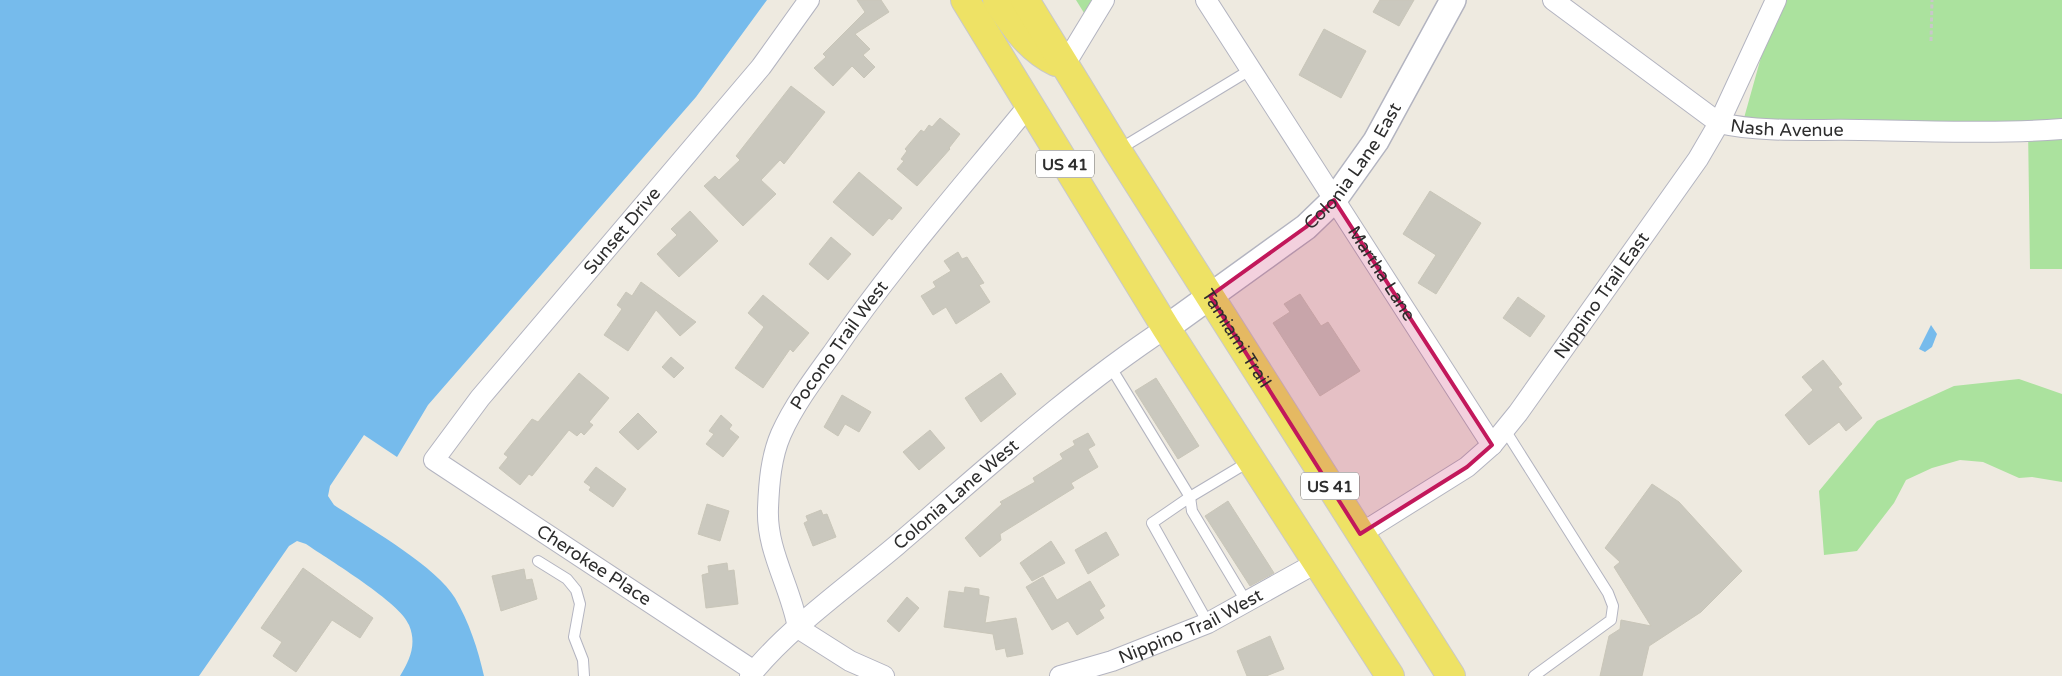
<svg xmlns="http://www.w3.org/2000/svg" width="2062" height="676" viewBox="0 0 2062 676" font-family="'Varela Round',sans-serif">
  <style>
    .green { fill: #abe29e }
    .water { fill: #76bbec }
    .building { fill: #cac8be; stroke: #c9c6b9 }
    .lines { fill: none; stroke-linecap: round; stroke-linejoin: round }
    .service-casing { stroke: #b3b4c0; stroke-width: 12 }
    .minor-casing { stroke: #b3b4c0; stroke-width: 22 }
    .tertiary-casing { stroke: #b3b4c0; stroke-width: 28 }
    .primary-casing { stroke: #c8c8c8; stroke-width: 30 }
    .path { stroke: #c8c8c8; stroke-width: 3; stroke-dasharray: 4 2.5; stroke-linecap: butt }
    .service { stroke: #fff; stroke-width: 10 }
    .minor { stroke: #fff; stroke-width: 20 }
    .tertiary { stroke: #fff; stroke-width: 25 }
    .primary { stroke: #eee265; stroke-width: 28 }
    .marked { fill: #c2185b; fill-opacity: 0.2; stroke: #c2185b; stroke-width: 4; stroke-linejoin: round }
    .labels { text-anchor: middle; stroke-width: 4.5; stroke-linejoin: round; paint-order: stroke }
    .shield { fill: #fff; stroke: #6c6c6c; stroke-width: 1 }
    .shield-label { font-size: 16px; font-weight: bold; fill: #2d2d2d }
    .street-label { font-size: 18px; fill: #2d2d2d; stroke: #fff }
  </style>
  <rect width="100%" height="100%" fill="#eeeae0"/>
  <g class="green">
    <polygon points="1076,0 1105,0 1089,21"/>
    <polygon points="1777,0 2062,0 2062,269 2030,269 2028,127 1744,118"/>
    <polygon points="2019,379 2062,394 2062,482 2032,477 2019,478 1983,462 1960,460 1932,468 1906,480 1894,503 1857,551 1824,555 1819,491 1877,421 1954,386"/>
  </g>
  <g class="water">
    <path d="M0 0H767L696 97 428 405 397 457 364 435 330 486 328 496 334 505C367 527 436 566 455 598 469 622 478 649 484 676H400C410 660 417 644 409 625 401 603 329 560 306 544L297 541 289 546 199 676H0Z"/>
    <polygon points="1931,325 1937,334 1932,347 1925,352 1919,349"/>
  </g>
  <g class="building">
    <polygon points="857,0 881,0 889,12 855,34 870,49 863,55 875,67 864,78 852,66 833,86 814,68 826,57 823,54 865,12"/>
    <polygon points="1380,0 1414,0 1399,26 1373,12"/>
    <polygon points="1324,29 1366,51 1341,98 1299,75"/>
    <polygon points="791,86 825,112 784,164 780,160 761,180 776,194 743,226 704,186 715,176 719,180 740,160 736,156"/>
    <polygon points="940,118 960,134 949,148 950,149 917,186 897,169 904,161 901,159 907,151 905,149 921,130 924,132 929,125 932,127"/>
    <polygon points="859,172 902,208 892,220 889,218 873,236 833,202"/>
    <polygon points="1430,191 1481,223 1436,294 1418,283 1436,255 1403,234"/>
    <polygon points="690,211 718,241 679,277 657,254 677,235 671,229"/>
    <polygon points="831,237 851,254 828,280 809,264"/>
    <polygon points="958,252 962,259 967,257 984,283 979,285 990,302 956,324 946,307 933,315 921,296 936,287 933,282 951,271 944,261"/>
    <polygon points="641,282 696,322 680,336 656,310 628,351 604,335 622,309 617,305 626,292 632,296"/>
    <polygon points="1300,294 1321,326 1328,322 1360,371 1320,396 1273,323 1290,312 1284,304"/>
    <polygon points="763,295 809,333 793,352 790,349 763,388 735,368 764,327 748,313"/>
    <polygon points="1518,297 1545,316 1530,337 1503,318"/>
    <polygon points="671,357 684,368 674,378 662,367"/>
    <polygon points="1823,360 1842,384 1838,387 1862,418 1846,431 1839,422 1809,445 1785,415 1813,390 1802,377"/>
    <polygon points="579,373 609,398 589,422 593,425 584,435 581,432 577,436 569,430 532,476 529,474 520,485 499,468 508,457 504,454 532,419 538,422"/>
    <polygon points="1001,373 1016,394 981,422 965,398"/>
    <polygon points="1156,378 1199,446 1178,459 1135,391"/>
    <polygon points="842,395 871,412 859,432 845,424 838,436 824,427"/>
    <polygon points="638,413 657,432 638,450 619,432"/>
    <polygon points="721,415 732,425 729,429 739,437 723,457 706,444 714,434 709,431"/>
    <polygon points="930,430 945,448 919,470 903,452"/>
    <polygon points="1088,433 1095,445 1088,449 1098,467 1071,483 1074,488 1000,534 1001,540 980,557 965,538 1002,504 1000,502 1035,482 1033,478 1063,459 1060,454 1075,445 1073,441"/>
    <polygon points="596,467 626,489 613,507 589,490 591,487 584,482"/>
    <polygon points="1652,484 1679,502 1742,571 1701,612 1649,646 1642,676 1600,676 1609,636 1620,629 1621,620 1651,626 1614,567 1620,562 1605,548"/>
    <polygon points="1228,501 1274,573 1250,586 1205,516"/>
    <polygon points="707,504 729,511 720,541 698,534"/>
    <polygon points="821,510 823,515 827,514 836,537 813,546 804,523 808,521 806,516"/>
    <polygon points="1106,532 1119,555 1088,574 1075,550"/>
    <polygon points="1051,541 1065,563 1032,581 1020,563"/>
    <polygon points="727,563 728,571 734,570 738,604 706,608 702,575 709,573 708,566"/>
    <polygon points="303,568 373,618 360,638 332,620 296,672 273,656 282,642 261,628"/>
    <polygon points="524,569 526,580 532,579 537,599 501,611 492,576"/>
    <polygon points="1043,577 1057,600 1090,581 1105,606 1099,610 1104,618 1077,635 1068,621 1052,630 1026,587"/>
    <polygon points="965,587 979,589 979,595 989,597 985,623 1016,618 1023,654 1007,657 1005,648 996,650 993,634 944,627 949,591 964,593"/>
    <polygon points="907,597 919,608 899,632 887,621"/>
    <polygon points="1270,636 1284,669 1266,676 1247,676 1237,651"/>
  </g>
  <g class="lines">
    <defs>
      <g id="service">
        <polyline points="1118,150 1250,70"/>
        <polyline points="1110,366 1190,497 1250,461"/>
        <polyline points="1505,430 1608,593 1613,606 1611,620 1534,676"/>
        <polyline points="538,561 567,579 576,590 580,604 574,637 583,660 584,676"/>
        <polyline points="1208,623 1152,523 1190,497 1192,511 1247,603"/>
      </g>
      <g id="minor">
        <path id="s1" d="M1206 0 1492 445"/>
        <path id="s2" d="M1553 0 1719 123C1764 133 1814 129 1860 130 1927 131 1995 134 2062 129"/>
        <polyline points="1064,66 1104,0"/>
        <path id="s3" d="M1360 534 1467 467 1492 445 1518 413 1698 159 1719 123 1776 0"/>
        <path id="s4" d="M754 671 434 460 480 398 761 67 809 0"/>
        <path id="s5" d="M750 676C787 629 851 584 897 545 985 470 1069 392 1166 328"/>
        <path id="s6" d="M884 676 850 661 798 628C791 587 766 551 768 508 769 483 771 457 781 434 794 405 815 377 834 351 893 265 963 186 1029 105"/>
        <path id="s7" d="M1060 676 1112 661 1208 623 1316 563"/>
      </g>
      <g id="tertiary">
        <path id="s8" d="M1166 328 1306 227 1334 200 1376 141 1453 0"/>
      </g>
      <g id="primary">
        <polyline points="965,0 1166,328 1390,676"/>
        <path d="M997 0C1013 25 1029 49 1056 62"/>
        <path id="s9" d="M1025 0 1117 150 1451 676"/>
      </g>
    </defs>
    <use href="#service" class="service-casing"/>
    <use href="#minor" class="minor-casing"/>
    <use href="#tertiary" class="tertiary-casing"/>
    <use href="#primary" class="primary-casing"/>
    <polyline class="path" points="1931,41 1932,0"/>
    <use href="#service" class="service"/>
    <use href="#minor" class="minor"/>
    <use href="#tertiary" class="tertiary"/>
    <use href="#primary" class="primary"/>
  </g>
  <path class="marked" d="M1334 200 1492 445 1467 467 1360 534 1210 296 1306 227Z"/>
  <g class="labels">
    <g class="shield">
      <rect x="1036" y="150.5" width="58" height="27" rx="4"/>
      <rect x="1301" y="472.5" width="58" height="27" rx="4"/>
    </g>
    <g class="shield-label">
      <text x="1065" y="170">US 41</text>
      <text x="1330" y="492">US 41</text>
    </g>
    <g class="street-label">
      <text dy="6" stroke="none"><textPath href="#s2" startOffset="275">Nash Avenue</textPath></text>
      <text dy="6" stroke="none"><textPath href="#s8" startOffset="250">Colonia Lane East</textPath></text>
      <text dy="6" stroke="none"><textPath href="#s4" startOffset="680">Sunset Drive</textPath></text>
      <text dy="6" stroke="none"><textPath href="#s1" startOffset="325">Martha Lane</textPath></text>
      <text dy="6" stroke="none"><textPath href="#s3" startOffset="345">Nippino Trail East</textPath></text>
      <text dy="6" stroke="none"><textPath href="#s9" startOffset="399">Tamiami Trail</textPath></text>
      <text dy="6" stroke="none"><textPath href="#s6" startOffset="405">Pocono Trail West</textPath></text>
      <text dy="6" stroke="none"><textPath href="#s5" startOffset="275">Colonia Lane West</textPath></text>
      <text transform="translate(594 565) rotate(33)" y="6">Cherokee Place</text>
      <text dy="6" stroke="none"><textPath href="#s7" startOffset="140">Nippino Trail West</textPath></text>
    </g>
  </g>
</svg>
